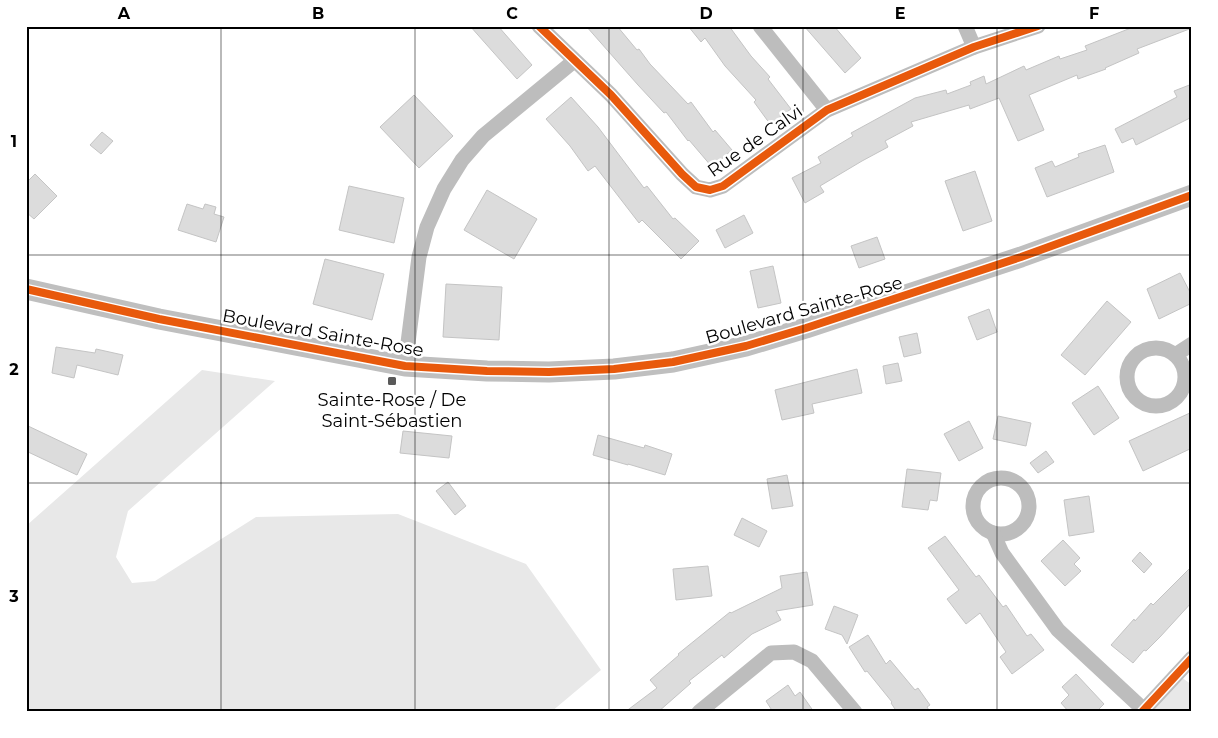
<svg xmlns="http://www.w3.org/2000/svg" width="1218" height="738" viewBox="0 0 1218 738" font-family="Montserrat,sans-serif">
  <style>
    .green { fill: #e8e8e8 }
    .building { fill: #dcdcdc; stroke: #c4c4c4 }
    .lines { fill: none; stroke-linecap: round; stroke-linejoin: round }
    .street { stroke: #bdbdbd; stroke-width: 15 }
    .secondary { stroke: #bfbfbf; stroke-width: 21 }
    .cycleway-casing { stroke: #fff; stroke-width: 11 }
    .cycleway { stroke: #e8590c; stroke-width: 8 }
    .grid { fill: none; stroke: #000; stroke-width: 1; stroke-opacity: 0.55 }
    .poi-dot { fill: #595959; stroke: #fff; stroke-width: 2 }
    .labels { text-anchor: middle; stroke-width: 5; stroke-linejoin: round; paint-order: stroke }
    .street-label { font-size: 18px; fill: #000; stroke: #fff }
    .poi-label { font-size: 18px; fill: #000; stroke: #fff }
    .neatline { fill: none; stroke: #000; stroke-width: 2 }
    .grid-label { font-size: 16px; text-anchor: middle; font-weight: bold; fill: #000 }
  </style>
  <rect width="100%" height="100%" fill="#fff"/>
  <g class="green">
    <polygon points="202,370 275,381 128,511 116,557 132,583 155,581 256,517 398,514 526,564 601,670 551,712 26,712 26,526"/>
    <polygon points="1177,674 1192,685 1192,712 1141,712"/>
  </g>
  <g class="building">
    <polygon points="470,26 498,26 532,65 517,79"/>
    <polygon points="586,26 617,26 637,50 639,49 650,64 688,104 691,102 713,132 715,130 732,150 712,167 689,140 688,141 666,112 664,113 638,85"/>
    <polygon points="688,26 729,26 751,56 770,77 768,79 791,109 770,124 754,102 756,100 725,66 705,38 701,42"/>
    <polygon points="804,26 834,26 861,58 845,73"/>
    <polygon points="1136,26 1192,26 1192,28 1137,49 1139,53 1105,68 1106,69 1078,79 1077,75 1029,95 1044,130 1018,141 999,98 970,109 969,105 911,122 913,126 885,141 888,147 862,161 820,186 824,192 805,203 792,178 821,163 818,157 853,136 851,133 915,98 946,90 947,94 971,85 970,82 984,76 986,84 1024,66 1026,70 1059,56 1060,59 1087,50 1085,46"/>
    <polygon points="1192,84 1192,117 1136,145 1133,138 1122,143 1115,129 1177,97 1174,91"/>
    <polygon points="414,95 453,136 419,168 380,127"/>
    <polygon points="571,97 598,127 644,188 647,186 673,219 675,218 699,241 681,259 642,220 639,223 595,166 588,171 570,146 546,119"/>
    <polygon points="102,132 113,141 101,154 90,145"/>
    <polygon points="1105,145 1114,172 1047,197 1035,168 1052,161 1055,167 1079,157 1078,154"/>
    <polygon points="975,171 992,221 963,231 945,181"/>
    <polygon points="35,174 57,196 34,219 26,212 26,183"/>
    <polygon points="349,186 404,198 394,243 339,230"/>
    <polygon points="487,190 537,219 514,259 464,230"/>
    <polygon points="187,204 203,209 205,204 216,207 214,214 224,217 216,242 178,230"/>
    <polygon points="744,215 753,233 725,248 716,230"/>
    <polygon points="877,237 885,259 859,268 851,246"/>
    <polygon points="325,259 384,274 372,320 313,304"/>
    <polygon points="773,266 781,303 758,308 750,271"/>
    <polygon points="1180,273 1192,296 1192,303 1159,319 1147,289"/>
    <polygon points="446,284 502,287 499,340 443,337"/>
    <polygon points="1107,301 1131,322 1085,375 1061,355"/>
    <polygon points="989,309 997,332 977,340 968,317"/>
    <polygon points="917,333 921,353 904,357 899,337"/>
    <polygon points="56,347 95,353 96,349 123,355 118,375 77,365 74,378 52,373"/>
    <polygon points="898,363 902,381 886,384 883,366"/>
    <polygon points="857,369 862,393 812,404 814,413 782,420 775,390"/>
    <polygon points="1098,386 1119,418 1094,435 1072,403"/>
    <polygon points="1192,412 1192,448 1143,471 1129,441"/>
    <polygon points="998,416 1031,423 1026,446 993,439"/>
    <polygon points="969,421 983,448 959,461 944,434"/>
    <polygon points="26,425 87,454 77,475 26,451"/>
    <polygon points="403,431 452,436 449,458 400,453"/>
    <polygon points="598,435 644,448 645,445 672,454 665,475 628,464 628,465 593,455"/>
    <polygon points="1046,451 1054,462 1038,473 1030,463"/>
    <polygon points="907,469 941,473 937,501 930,500 928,510 902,507"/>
    <polygon points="787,475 793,506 772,509 767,479"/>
    <polygon points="448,482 466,506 455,515 436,491"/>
    <polygon points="1089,496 1094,532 1069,536 1064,500"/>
    <polygon points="742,518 767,531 759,547 734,535"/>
    <polygon points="945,536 976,577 979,575 1003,607 1006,605 1027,636 1031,634 1044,650 1012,674 1000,657 1006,652 980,613 966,624 947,599 959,590 928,548"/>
    <polygon points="1063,540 1080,558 1074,564 1081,571 1065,586 1041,561"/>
    <polygon points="1140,552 1152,564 1144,573 1132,561"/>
    <polygon points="708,566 712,596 676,600 673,569"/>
    <polygon points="1192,566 1192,602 1160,637 1146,651 1144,650 1133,663 1111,645 1134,619 1135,621 1151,603 1153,605"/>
    <polygon points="807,572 813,605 776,611 781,620 752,634 724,658 722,655 689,681 691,683 658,712 625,712 657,688 650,680 679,655 678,654 730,612 731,613 782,588 780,576"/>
    <polygon points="834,606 858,615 847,644 842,635 825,629"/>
    <polygon points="868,635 886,664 890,660 915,690 918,688 930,705 927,707 930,712 897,712 891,703 892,702 867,671 865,672 849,647"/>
    <polygon points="1076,674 1104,704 1096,712 1069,712 1061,703 1069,695 1062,687"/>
    <polygon points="788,685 795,696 800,692 814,712 773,712 766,701"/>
  </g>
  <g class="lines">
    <g class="street">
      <polyline points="539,26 611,95 682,174 696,187 710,190 723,186 827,110 974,47 1038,26"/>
      <polyline points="760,26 827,110"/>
      <polyline points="965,26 974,47"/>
      <circle cx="1156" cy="377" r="29"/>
      <polyline points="1175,355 1192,344"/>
      <polyline points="405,366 419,257 427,227 444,189 462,160 483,136 574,61"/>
      <circle cx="1001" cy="506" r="28"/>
      <polyline points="993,533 1002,553 1058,630 1144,710"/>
      <polyline points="699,712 771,653 794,652 812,661 855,712"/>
      <polyline points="1142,712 1192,658"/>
    </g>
    <polyline class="secondary" points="26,289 159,319 405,366 487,371 549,372 614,369 673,362 746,346 806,328 1021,257 1192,195"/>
    <defs>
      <g id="cycleway">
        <polyline points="539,26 611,95 682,174 696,187 710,190 723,186 827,110 974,47 1038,26"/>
        <polyline points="26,289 159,319 405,366 487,371 549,372 614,369 673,362 746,346 806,328 1021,257 1192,195"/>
        <polyline points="1142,712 1192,658"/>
      </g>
    </defs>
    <use href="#cycleway" class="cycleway-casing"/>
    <use href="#cycleway" class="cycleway"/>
  </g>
  <path class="grid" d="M221 26V712M415 26V712M609 26V712M803 26V712M997 26V712M26 255H1192M26 483H1192"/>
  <rect class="poi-dot" x="387" y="376" width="10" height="10" rx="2.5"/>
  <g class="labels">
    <g class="street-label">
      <text transform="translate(755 141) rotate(-35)" y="6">Rue de Calvi</text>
      <text transform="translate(804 310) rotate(-16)" y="6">Boulevard Sainte-Rose</text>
      <text transform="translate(323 333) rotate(10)" y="6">Boulevard Sainte-Rose</text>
    </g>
    <g class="poi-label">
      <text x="392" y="406">Sainte-Rose / De<tspan x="392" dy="21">Saint-Sébastien</tspan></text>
    </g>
  </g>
  <rect width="1218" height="738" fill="none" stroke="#ffffff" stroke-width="55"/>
  <rect x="28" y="28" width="1162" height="682" class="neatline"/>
  <g class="grid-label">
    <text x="124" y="19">A</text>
    <text x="318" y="19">B</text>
    <text x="512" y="19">C</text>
    <text x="706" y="19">D</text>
    <text x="900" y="19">E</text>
    <text x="1094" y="19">F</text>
    <text x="14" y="147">1</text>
    <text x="14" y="375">2</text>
    <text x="14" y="602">3</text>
  </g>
</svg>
